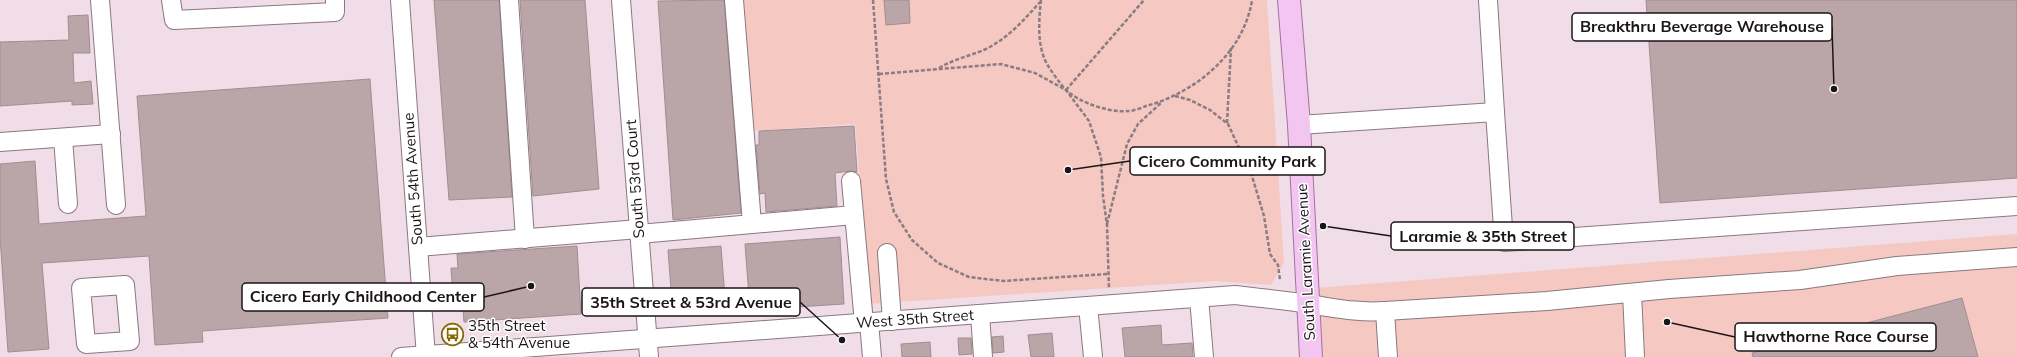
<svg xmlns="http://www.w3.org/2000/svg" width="2017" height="357" viewBox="0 0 2017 357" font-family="Mulish,sans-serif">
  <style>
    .green { fill: #f5c9c2 }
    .building { fill: #baa5a8; stroke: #a18d90 }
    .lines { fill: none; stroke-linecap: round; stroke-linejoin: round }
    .minor-casing { stroke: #897880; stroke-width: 20 }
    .major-casing { stroke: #a36fa0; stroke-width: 24 }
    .path { stroke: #8a7c83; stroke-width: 2.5; stroke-dasharray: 4 2; stroke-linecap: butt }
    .minor { stroke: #fff; stroke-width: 18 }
    .major { stroke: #f3c6f2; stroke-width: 22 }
    .labels { text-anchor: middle; stroke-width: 3; stroke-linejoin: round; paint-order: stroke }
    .street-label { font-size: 15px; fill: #1c1518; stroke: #fff }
    .poi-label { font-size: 15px; fill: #1c1518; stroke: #fff; text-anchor: start }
    .leader { fill: none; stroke: #1c1518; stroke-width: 1.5 }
    .callout-dot { fill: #1c1518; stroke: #fff; stroke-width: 1.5 }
    .callout { fill: #fff; stroke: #1c1518; stroke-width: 1.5 }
    .callout-label { font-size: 16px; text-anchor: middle; font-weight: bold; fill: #1c1518 }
  </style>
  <rect width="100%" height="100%" fill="#f1dde7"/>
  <g class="green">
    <polygon points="740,0 1267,0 1284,263 1271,285 1215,281 869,304 855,124 749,131"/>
    <polygon points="2017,234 2017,357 1320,357 1315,288"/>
  </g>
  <g class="building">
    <polygon points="434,0 499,0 512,197 449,200"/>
    <polygon points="520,0 585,0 599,189 533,196"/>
    <polygon points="724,0 741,213 673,220 658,1"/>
    <polygon points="884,0 909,0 910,23 886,25"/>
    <polygon points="1646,0 2017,0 2017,178 1660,203"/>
    <polygon points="88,15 90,53 73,53 74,83 91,81 93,104 72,105 72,101 0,106 0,42 69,40 68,16"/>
    <polygon points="370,79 388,318 202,331 203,342 155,345 149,256 42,263 49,349 8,352 0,237 0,164 35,161 39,224 146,216 137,96"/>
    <polygon points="854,126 857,172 850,171 835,173 837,206 766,212 765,193 760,194 756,145 759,145 759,131"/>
    <polygon points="840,237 844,304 750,310 745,244"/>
    <polygon points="577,246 581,314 464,322 463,309 454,310 451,268 458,268 457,254"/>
    <polygon points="721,246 726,311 673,315 668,250"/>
    <polygon points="1962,298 1978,357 1753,357 1752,353"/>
    <polygon points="1161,325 1162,345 1192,343 1193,357 1125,357 1122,328"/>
    <polygon points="1052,333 1054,357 1031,357 1028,335"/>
    <polygon points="1003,336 1004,352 993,353 992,337"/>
    <polygon points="958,338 971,338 972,354 959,355"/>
    <polygon points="930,342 931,357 902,357 901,344"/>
  </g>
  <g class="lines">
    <defs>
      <g id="minor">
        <polyline points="100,0 116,205"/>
        <polyline points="171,0 174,20 335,12 335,0"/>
        <polyline points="400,0 426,357"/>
        <polyline points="509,0 525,239"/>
        <polyline points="621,0 649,357"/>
        <polyline points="734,0 752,224"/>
        <polyline points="1488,0 1495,112"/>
        <polyline points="1299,125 1495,112 1504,242 2017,206"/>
        <polyline points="63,138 68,204"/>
        <polyline points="0,142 111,134"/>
        <polyline points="851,181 864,323"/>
        <polyline points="639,234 854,215"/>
        <polyline points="418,247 639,229"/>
        <polyline points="887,253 892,321"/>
        <polygon points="125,285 130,341 86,344 81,288"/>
        <polyline points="1632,293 1635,357"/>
        <polyline points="1199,298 1204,357"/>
        <polyline points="1088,306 1093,357"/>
        <polyline points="1385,311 1388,357"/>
        <polyline points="980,314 983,357"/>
        <polyline points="869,322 872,357"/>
        <path d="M401 357 1235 295C1259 298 1284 300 1308 304 1336 308 1357 313 1385 311L1547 301 1669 289 1800 280 1897 266 2017 257"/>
      </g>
      <polyline id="major" points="1289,0 1299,125 1311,357"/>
    </defs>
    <use href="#minor" class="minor-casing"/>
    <use href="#major" class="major-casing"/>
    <g class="path">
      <polyline points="873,0 886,179 894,212 912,240 938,263 969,277 1003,281 1107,274"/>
      <path d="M1041 0C1039 19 1037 42 1045 60 1048 67 1061 85 1066 90 1080 103 1110 113 1128 111 1134 111 1141 108 1146 106 1195 93 1244 53 1252 0"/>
      <path d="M939 68C954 59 970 56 986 49 1008 38 1024 20 1040 2"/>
      <polyline points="879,74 1001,64 1035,73 1066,90 1089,121 1101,157 1103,196 1107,225 1109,289"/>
      <polyline points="1066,90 1144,0"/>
      <polyline points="1175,96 1190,100 1210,110 1228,124 1252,176 1264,216 1270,254 1278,265 1280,280"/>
      <polyline points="1227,123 1231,48"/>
      <polyline points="1107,224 1127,144 1138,124 1162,102"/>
    </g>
    <use href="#minor" class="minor"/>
    <use href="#major" class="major"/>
  </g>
  <defs>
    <symbol id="bus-ring" viewBox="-11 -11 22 22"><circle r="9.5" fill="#fff" stroke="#876803" stroke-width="1.5"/><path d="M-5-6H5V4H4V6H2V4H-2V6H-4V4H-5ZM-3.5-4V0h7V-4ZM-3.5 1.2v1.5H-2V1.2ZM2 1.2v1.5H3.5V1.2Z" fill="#876803"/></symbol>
  </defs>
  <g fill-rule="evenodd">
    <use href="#bus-ring" x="440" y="322" width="25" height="25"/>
  </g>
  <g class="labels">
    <g class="street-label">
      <text transform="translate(413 179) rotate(-94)" y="5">South 54th Avenue</text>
      <text transform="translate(635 179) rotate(-94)" y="5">South 53rd Court</text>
      <text transform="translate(1306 262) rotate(-93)" y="5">South Laramie Avenue</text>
      <text transform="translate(915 319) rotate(-4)" y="5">West 35th Street</text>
    </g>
    <g class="poi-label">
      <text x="468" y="331">35th Street<tspan x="468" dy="17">&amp; 54th Avenue</tspan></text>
    </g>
  </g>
  <path class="leader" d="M1834 89L1832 27M1068 170L1130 161M1323 226L1391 236M531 286L484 297M842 340L800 302M1667 322L1735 337"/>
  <g class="callout-dot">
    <circle cx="1834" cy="89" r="4"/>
    <circle cx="1068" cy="170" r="4"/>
    <circle cx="1323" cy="226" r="4"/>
    <circle cx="531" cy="286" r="4"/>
    <circle cx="842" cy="340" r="4"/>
    <circle cx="1667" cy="322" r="4"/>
  </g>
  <g class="callout">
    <rect x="1572" y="13" width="260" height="28" rx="4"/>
    <rect x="1130" y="147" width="195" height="28" rx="4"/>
    <rect x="1391" y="222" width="183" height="28" rx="4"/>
    <rect x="242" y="283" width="242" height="28" rx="4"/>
    <rect x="582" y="288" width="218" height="28" rx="4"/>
    <rect x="1735" y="323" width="201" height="28" rx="4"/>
  </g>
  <g class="callout-label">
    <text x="1702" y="32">Breakthru Beverage Warehouse</text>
    <text x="1227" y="167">Cicero Community Park</text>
    <text x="1483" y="242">Laramie &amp; 35th Street</text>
    <text x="363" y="302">Cicero Early Childhood Center</text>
    <text x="691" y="308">35th Street &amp; 53rd Avenue</text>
    <text x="1836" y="342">Hawthorne Race Course</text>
  </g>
</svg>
